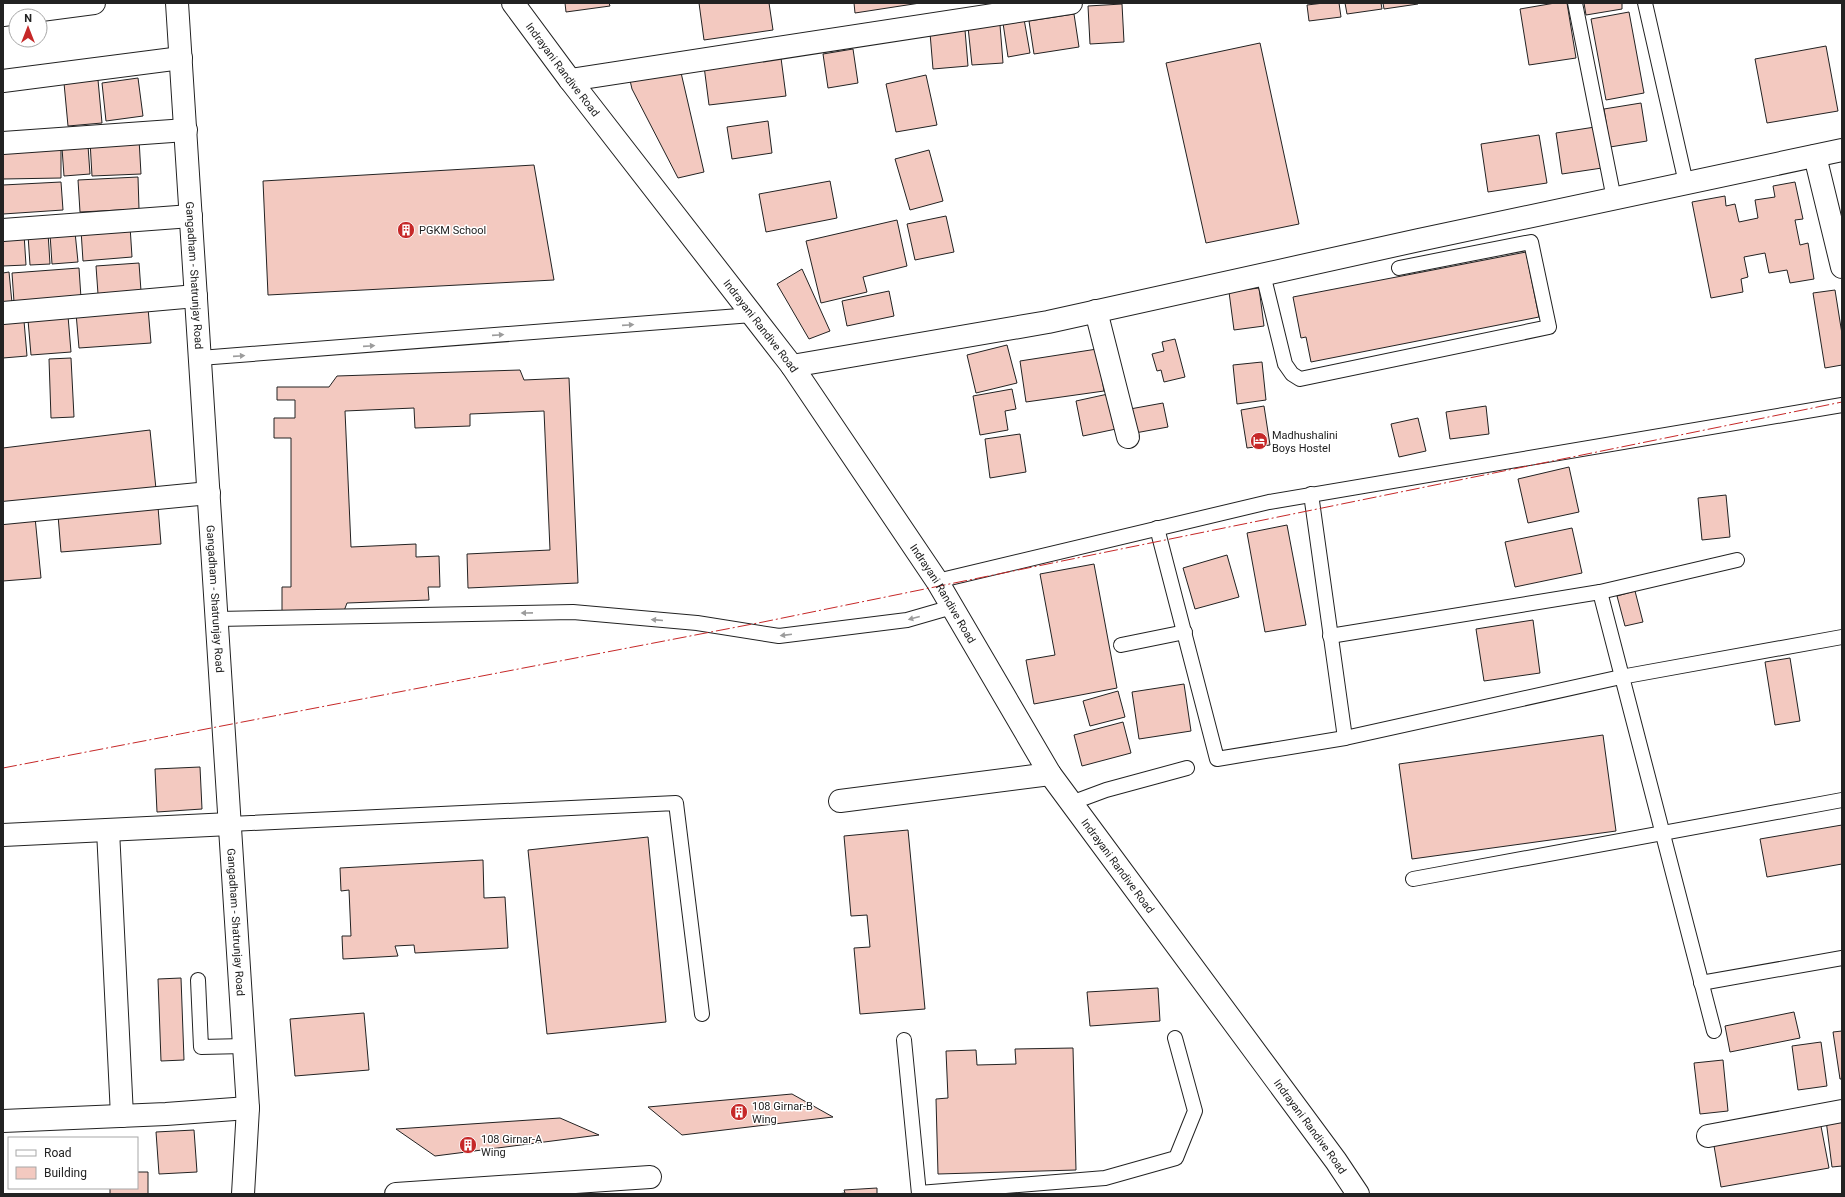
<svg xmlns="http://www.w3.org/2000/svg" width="1845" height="1197" viewBox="0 0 1845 1197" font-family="Roboto,sans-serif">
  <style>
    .building { fill: #f3c9c0; stroke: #222 }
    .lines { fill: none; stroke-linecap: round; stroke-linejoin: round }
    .service-casing { stroke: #222; stroke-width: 16 }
    .minor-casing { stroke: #222; stroke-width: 24 }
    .tertiary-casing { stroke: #222; stroke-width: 24 }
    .primary-casing { stroke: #222; stroke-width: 24 }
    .service { stroke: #fff; stroke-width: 14 }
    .minor { stroke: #fff; stroke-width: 22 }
    .tertiary { stroke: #fff; stroke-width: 22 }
    .primary { stroke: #fff; stroke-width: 22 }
    .power { stroke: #c62828; stroke-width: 1; stroke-dasharray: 14 3 2 3; stroke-linecap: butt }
    .oneway { fill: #9c9c9c }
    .labels { text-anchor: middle; stroke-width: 3; stroke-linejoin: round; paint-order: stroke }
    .street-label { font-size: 11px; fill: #222; stroke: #fff }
    .poi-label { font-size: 11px; fill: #222; stroke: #fff; text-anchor: start }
  </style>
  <rect width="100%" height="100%" fill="#fff"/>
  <g class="building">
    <polygon points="565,3 609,3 610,6 566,12"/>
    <polygon points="699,3 769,3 773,30 704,40"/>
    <polygon points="854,3 920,3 855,13"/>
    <polygon points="1324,3 1339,3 1341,17 1309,21 1307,5"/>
    <polygon points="1345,3 1381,3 1382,9 1347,14"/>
    <polygon points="1383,3 1418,3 1418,4 1384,9"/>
    <polygon points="1555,3 1567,3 1576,58 1529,65 1520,9"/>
    <polygon points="1584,3 1622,3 1622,9 1586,15"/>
    <polygon points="1122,4 1124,42 1090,44 1088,6"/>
    <polygon points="1629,12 1644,93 1606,100 1591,19"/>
    <polygon points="1074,14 1079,47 1034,54 1029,21"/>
    <polygon points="1024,19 1030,53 1008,57 1003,23"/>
    <polygon points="1000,25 1003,63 972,65 968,27"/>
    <polygon points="965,30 968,66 933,69 930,33"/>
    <polygon points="1260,43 1299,224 1206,243 1166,63"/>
    <polygon points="1826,46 1838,111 1767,123 1755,59"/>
    <polygon points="853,49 858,83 828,88 823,54"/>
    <polygon points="781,58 786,96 709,105 704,66"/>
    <polygon points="679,64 704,172 678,178 632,89 629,76"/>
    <polygon points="926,75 937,125 896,132 886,84"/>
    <polygon points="138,78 143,116 106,121 102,83"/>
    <polygon points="98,80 102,123 68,126 64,83"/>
    <polygon points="1641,103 1647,141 1610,147 1604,109"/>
    <polygon points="768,121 772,153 732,159 727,127"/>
    <polygon points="1595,127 1602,168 1562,174 1556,133"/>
    <polygon points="1539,135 1547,183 1488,192 1481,144"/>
    <polygon points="139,139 141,174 92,176 90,141"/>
    <polygon points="88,146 90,174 64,176 62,148"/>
    <polygon points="61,147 61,178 3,179 3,148"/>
    <polygon points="929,150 943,201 910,210 895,159"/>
    <polygon points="534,165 554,280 268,295 263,181"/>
    <polygon points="138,177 139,209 80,212 78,180"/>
    <polygon points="830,181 837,218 766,232 759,194"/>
    <polygon points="61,182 63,210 3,214 3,185"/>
    <polygon points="1795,182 1803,219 1795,220 1800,245 1808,243 1814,279 1790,283 1787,270 1769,273 1765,253 1744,257 1748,277 1741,279 1743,292 1711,298 1692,202 1725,196 1726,206 1735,204 1739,222 1758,218 1755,200 1775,197 1773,186"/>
    <polygon points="946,216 954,252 915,260 907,224"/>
    <polygon points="897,220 907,266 863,277 867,292 821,303 806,241"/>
    <polygon points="130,226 132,257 83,261 81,230"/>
    <polygon points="75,232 78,262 52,264 50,234"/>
    <polygon points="48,233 50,264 30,265 28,235"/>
    <polygon points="24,234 26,265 3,266 3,236"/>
    <polygon points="1526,252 1539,317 1311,362 1306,337 1301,338 1293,297"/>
    <polygon points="139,263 141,291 98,294 96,266"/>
    <polygon points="79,268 81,298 14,302 12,273"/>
    <polygon points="802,269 830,331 809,339 777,284"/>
    <polygon points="9,272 12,303 3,304 3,273"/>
    <polygon points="1259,288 1264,326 1234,330 1229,292"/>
    <polygon points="1835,290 1842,334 1842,365 1825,368 1813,293"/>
    <polygon points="889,291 894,316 847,326 842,301"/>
    <polygon points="148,308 151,343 79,348 76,313"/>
    <polygon points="68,316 71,352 31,355 28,320"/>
    <polygon points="24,321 27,356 3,358 3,323"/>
    <polygon points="1175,339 1185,377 1164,382 1161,370 1157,371 1152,354 1164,351 1162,342"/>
    <polygon points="1007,345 1017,383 976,393 967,355"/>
    <polygon points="1097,349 1104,391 1026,402 1020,361"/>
    <polygon points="71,358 74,417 51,418 49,359"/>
    <polygon points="1262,362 1266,400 1237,404 1233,365"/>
    <polygon points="520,370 524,380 569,378 578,583 468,588 467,554 550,550 544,411 470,414 470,426 415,428 414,408 345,411 351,547 416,544 416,557 439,556 440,587 428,587 429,600 347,603 344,611 282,611 282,587 291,587 291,438 274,438 274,418 295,418 295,400 277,400 277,387 329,387 337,376"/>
    <polygon points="1012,389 1016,409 1005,411 1008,430 980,435 973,396"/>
    <polygon points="1108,394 1116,429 1083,436 1076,401"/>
    <polygon points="1163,403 1168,427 1135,433 1130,409"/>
    <polygon points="1264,406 1270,445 1247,448 1241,410"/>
    <polygon points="1486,406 1489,434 1450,439 1446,412"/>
    <polygon points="1418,418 1426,451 1399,457 1391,424"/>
    <polygon points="150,430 156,489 3,507 3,448"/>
    <polygon points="1020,434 1026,472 990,478 985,439"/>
    <polygon points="1569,467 1579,512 1528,523 1518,479"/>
    <polygon points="1726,495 1730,537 1702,540 1698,498"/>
    <polygon points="158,507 161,544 61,552 58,515"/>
    <polygon points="35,517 41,578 3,581 3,520"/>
    <polygon points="1287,525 1306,625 1265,632 1247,533"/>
    <polygon points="1572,528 1582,573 1515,587 1505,542"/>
    <polygon points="1227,555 1239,597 1195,609 1183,568"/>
    <polygon points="1094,564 1117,688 1034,704 1026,660 1055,655 1040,574"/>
    <polygon points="1635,591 1643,622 1625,626 1617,596"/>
    <polygon points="1533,620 1540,673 1484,681 1476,629"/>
    <polygon points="1790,658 1800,721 1775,725 1765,662"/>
    <polygon points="1184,684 1191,731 1139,739 1132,692"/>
    <polygon points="1118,691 1125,717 1090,726 1083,701"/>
    <polygon points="1123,722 1131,753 1082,766 1074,735"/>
    <polygon points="1603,735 1616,831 1412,859 1399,764"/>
    <polygon points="200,767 202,809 157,812 155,769"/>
    <polygon points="1842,825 1842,864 1767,877 1760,839"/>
    <polygon points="908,830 925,1009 860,1014 854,948 870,947 867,915 851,916 844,836"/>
    <polygon points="648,837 666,1022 547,1034 528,850"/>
    <polygon points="483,860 484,898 505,897 508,948 415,953 414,945 395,946 398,956 343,959 342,936 351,936 349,890 341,891 340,868"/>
    <polygon points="181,978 184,1060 161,1061 158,979"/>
    <polygon points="1158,988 1160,1021 1090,1026 1087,992"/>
    <polygon points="1794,1012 1800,1038 1730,1052 1725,1026"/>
    <polygon points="364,1013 369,1070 295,1076 290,1019"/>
    <polygon points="1842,1031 1842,1079 1840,1079 1833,1032"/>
    <polygon points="1821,1042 1827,1086 1798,1090 1792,1046"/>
    <polygon points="1073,1048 1076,1170 938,1174 936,1099 948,1098 946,1051 976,1050 977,1065 1016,1064 1015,1049"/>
    <polygon points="1723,1060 1728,1111 1700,1114 1694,1063"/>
    <polygon points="792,1094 833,1117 682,1135 648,1107"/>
    <polygon points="1842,1117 1842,1166 1832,1167 1826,1120"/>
    <polygon points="560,1118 599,1135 435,1156 396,1129"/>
    <polygon points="1820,1121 1829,1168 1721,1187 1713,1140"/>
    <polygon points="194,1130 197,1172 159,1174 156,1132"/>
    <polygon points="137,1172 148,1172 148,1194 110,1194 110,1188 137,1188"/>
    <polygon points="877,1188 877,1194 837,1194 845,1193 844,1190"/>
  </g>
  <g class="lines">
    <defs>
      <g id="service">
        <polyline points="1575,3 1614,199"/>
        <polyline points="1645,3 1686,183"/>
        <polyline points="1263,274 1285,364 1292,374 1300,379 1549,327 1531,242 1399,268"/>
        <polyline points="200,358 752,315"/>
        <polyline points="1311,494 1345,738"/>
        <polyline points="1157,528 1217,759 1345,738 1621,677 1842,637"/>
        <polyline points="937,581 1269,502 1842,405"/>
        <polyline points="1600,592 1714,1031"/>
        <polyline points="217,619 573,612 697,623 779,636 907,620 952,607"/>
        <polyline points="1330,636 1600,592 1737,560"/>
        <polyline points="1121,645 1185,632"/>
        <polyline points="1071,803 1106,790 1187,768"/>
        <polyline points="230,824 676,803 702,1014"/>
        <polyline points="1413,879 1842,800"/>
        <polyline points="198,980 201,1047 244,1046"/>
        <polyline points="1701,983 1842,958"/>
        <polyline points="904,1040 919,1194"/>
        <polyline points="919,1193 1105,1178 1176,1158 1195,1111 1175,1038"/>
      </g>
      <g id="minor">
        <polyline points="3,15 94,3"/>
        <polyline points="570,80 1071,3"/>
        <polyline points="3,81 181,58"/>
        <polyline points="3,143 186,130"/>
        <polyline points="1815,156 1842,267"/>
        <polyline points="3,230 191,216"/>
        <polyline points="1096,311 1128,437"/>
        <polyline points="3,313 196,296"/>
        <polyline points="792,366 1048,322 1419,240 1842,150"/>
        <polyline points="3,513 209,493"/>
        <polyline points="840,801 1050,774"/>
        <polyline points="108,830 122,1116"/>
        <polyline points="3,835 230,824"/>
        <polyline points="3,1121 166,1114 248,1108"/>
        <polyline points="1708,1136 1842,1111"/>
        <polyline points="396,1194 650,1177"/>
      </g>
      <g id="tertiary">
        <path id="s1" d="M513 3 570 80 792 366 937 581 1050 774 1336 1161 1358 1194"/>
      </g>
      <g id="primary">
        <path id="s2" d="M177 3 248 1108 243 1194"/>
      </g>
    </defs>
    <use href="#service" class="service-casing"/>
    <use href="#minor" class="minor-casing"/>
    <use href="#tertiary" class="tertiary-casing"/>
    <use href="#primary" class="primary-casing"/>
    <use href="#service" class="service"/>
    <use href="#minor" class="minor"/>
    <use href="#tertiary" class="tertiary"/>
    <use href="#primary" class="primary"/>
    <polyline class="power" points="3,768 763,622 1842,402"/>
  </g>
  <defs><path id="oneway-solid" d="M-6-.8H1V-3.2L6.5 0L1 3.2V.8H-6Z"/></defs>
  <g class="oneway">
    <use href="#oneway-solid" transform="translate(628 325) rotate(-4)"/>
    <use href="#oneway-solid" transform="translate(498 335) rotate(-4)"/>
    <use href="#oneway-solid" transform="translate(369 346) rotate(-4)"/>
    <use href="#oneway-solid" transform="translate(239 356) rotate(-4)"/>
    <use href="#oneway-solid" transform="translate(527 613) rotate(179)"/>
    <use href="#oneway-solid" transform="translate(914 618) rotate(165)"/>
    <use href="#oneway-solid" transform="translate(657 620) rotate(-175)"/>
    <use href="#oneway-solid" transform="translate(786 635) rotate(173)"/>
  </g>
  <defs>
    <symbol id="building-disc" viewBox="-11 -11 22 22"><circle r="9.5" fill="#c62828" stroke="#fff"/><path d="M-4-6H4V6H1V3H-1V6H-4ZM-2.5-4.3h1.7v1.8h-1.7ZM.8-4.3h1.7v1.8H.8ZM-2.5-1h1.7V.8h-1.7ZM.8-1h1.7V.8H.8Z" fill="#fff"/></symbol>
    <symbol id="hotel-disc" viewBox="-11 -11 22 22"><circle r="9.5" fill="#c62828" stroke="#fff"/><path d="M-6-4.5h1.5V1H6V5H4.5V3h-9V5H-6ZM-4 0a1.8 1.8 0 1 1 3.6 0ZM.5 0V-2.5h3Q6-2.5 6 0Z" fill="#fff"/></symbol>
  </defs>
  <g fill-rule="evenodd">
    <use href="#building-disc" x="396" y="220" width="20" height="20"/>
    <use href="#hotel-disc" x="1249" y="431" width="20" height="20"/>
    <use href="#building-disc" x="729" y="1102" width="20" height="20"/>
    <use href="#building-disc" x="458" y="1135" width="20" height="20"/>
  </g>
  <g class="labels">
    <g class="street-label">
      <text dy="4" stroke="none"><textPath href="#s1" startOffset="83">Indrayani Randive Road</textPath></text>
      <text dy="4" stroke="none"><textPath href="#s2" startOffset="273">Gangadham - Shatrunjay Road</textPath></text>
      <text dy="4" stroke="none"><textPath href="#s1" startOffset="407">Indrayani Randive Road</textPath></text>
      <text dy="4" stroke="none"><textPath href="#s1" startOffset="731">Indrayani Randive Road</textPath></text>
      <text dy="4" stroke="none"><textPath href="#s2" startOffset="597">Gangadham - Shatrunjay Road</textPath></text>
      <text dy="4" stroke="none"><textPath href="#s1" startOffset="1055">Indrayani Randive Road</textPath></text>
      <text dy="4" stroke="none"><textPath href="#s2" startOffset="921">Gangadham - Shatrunjay Road</textPath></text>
      <text dy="4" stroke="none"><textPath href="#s1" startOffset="1379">Indrayani Randive Road</textPath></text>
    </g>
    <g class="poi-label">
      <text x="419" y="234">PGKM School</text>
      <text x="1272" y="439">Madhushalini<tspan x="1272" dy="13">Boys Hostel</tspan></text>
      <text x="752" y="1110">108 Girnar-B<tspan x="752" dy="13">Wing</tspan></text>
      <text x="481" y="1143">108 Girnar-A<tspan x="481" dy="13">Wing</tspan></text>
    </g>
  </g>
  <rect width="1845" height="1197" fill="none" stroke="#222222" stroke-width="8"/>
  <rect x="8" y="1137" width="130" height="52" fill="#ffffff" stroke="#a7a7a7"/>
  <rect x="16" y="1150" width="20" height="6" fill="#ffffff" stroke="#a7a7a7"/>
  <text x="44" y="1157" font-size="12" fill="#222222">Road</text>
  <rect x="16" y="1167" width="20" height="12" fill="#f3c9c0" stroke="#a7a7a7"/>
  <text x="44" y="1177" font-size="12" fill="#222222">Building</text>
  <g transform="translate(28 28)"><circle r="19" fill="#ffffff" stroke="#a7a7a7"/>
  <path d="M0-3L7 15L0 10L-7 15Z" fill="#c62828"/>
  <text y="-6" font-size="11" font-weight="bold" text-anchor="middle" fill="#222222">N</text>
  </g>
</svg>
